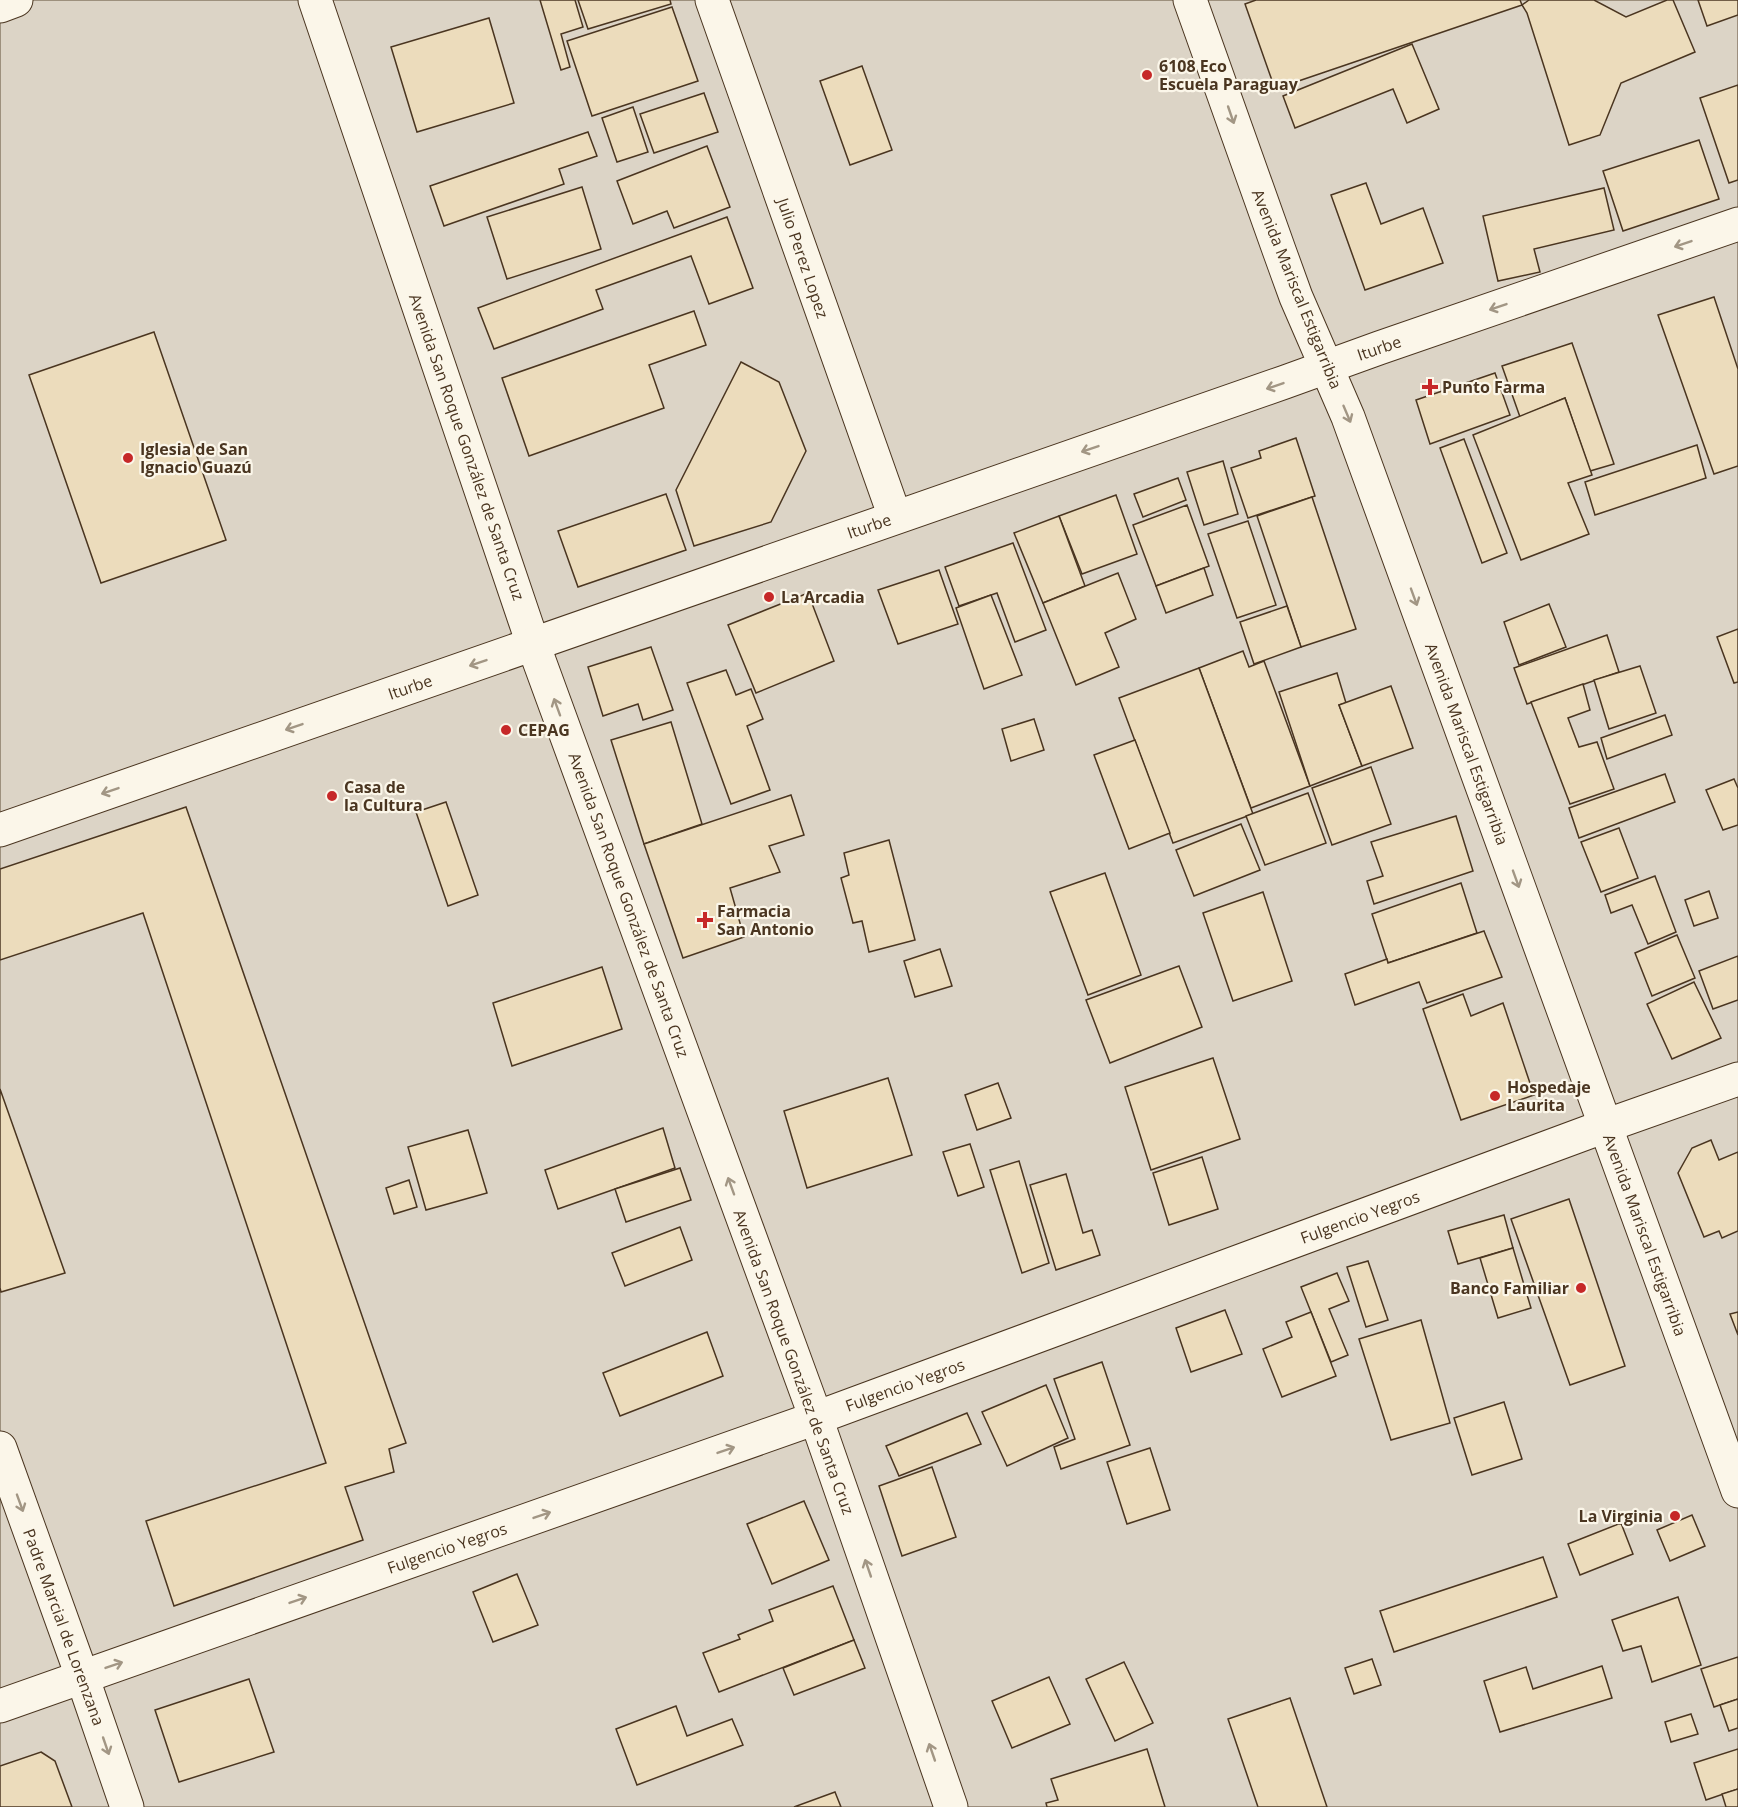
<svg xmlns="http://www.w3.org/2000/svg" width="1738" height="1807" viewBox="0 0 1738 1807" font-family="'Open Sans',sans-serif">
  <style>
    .water { fill: #dcd4c6; stroke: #887966; stroke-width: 1.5 }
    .building { fill: #ecdcbc; stroke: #4a3520; stroke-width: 1.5 }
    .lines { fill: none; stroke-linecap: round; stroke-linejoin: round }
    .street-casing { stroke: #4a3520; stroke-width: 35 }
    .highway-casing { stroke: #4a3520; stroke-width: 35 }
    .street { stroke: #fbf6e9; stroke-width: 33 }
    .highway { stroke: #fbf6e9; stroke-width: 33 }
    .oneway { stroke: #a29684 }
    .poi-dot { fill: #c62828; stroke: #fbf6e9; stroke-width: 2 }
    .labels { text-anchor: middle; stroke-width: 4.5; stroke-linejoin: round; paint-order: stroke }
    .poi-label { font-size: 16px; font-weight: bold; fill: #4a3520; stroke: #fbf6e9; text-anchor: start }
    .street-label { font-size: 16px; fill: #4a3520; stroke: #fbf6e9 }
  </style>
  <rect width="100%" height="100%" fill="#fbf6e9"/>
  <rect class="water" x="0" y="0" width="1738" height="1807"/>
  <g class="building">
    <polygon points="540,0 575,0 583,27 561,34 570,67 561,70"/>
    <polygon points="578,0 670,0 671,4 588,29"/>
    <polygon points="1256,0 1520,0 1522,5 1275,89 1245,4"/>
    <polygon points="1529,0 1594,0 1626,17 1667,0 1673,0 1695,52 1621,83 1600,135 1569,145 1527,13 1522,5"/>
    <polygon points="1698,0 1738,0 1738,15 1707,26"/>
    <polygon points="672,7 698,81 592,116 567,41"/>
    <polygon points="489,18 514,103 417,132 391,47"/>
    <polygon points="1412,44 1439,109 1407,123 1393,89 1295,128 1283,96"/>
    <polygon points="862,66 892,150 850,165 820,81"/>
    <polygon points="1738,85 1738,180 1729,183 1700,98"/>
    <polygon points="704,93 718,132 654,153 640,114"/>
    <polygon points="633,107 648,152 617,162 602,118"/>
    <polygon points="588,132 597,156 559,169 564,184 444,226 430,186"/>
    <polygon points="1699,140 1719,199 1623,231 1603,171"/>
    <polygon points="707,146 730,207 674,228 667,211 633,224 617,181"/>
    <polygon points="1366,183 1381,224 1423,208 1443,263 1365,290 1331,195"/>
    <polygon points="582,187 601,249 507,279 487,217"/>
    <polygon points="1604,188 1614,230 1534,249 1540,272 1498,281 1483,216"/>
    <polygon points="727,217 753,288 709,304 691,256 596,290 603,309 494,349 478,308"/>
    <polygon points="1714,297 1738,369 1738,466 1714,474 1658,315"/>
    <polygon points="694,311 706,345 649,365 664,408 529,456 502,378"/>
    <polygon points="154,332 226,540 101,583 29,375"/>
    <polygon points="1572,343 1614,464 1590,471 1565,398 1520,417 1502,366"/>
    <polygon points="741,362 779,382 806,451 771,522 694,546 676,490"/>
    <polygon points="1495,373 1510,415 1430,444 1416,400"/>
    <polygon points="1565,398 1592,475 1568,483 1589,534 1521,560 1473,435"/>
    <polygon points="1296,438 1315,496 1248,518 1231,468 1261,458 1259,451"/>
    <polygon points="1464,439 1507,553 1482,563 1440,448"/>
    <polygon points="1697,445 1706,478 1595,515 1585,482"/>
    <polygon points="1223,461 1238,514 1204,525 1187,472"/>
    <polygon points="1178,478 1186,500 1143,517 1134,494"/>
    <polygon points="666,494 686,550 578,587 558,531"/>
    <polygon points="1116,495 1137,554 1082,574 1059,516"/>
    <polygon points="1312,497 1356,629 1301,647 1257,516"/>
    <polygon points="1187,505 1209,566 1156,586 1133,525"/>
    <polygon points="1059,516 1085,586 1043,603 1014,533"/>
    <polygon points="1248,521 1276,605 1237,618 1208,534"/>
    <polygon points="1013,543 1046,630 1015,642 997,593 959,606 945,567"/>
    <polygon points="1204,568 1213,595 1166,613 1156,586"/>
    <polygon points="939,570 958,624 898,644 878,590"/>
    <polygon points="1118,573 1136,619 1105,633 1119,667 1076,685 1043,603"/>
    <polygon points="808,593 834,661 756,693 728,625"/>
    <polygon points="991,595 1022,675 984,689 956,608"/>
    <polygon points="1549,604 1566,647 1519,665 1504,622"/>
    <polygon points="1287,606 1301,647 1254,664 1240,622"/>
    <polygon points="1738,629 1738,682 1734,683 1717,637"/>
    <polygon points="1607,635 1619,672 1527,704 1514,668"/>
    <polygon points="651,647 673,710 643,720 638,704 603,716 588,667"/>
    <polygon points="1243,651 1249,667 1264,661 1310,786 1251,808 1199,668"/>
    <polygon points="1640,666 1656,713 1609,729 1594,680"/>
    <polygon points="1199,668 1253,814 1173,843 1119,698"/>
    <polygon points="726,670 736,695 751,689 763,719 747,726 770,790 731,804 687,683"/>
    <polygon points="1337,673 1346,703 1339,705 1362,766 1310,786 1279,692"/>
    <polygon points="1583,684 1590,710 1568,718 1579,747 1597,742 1614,789 1570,804 1531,702"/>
    <polygon points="1391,686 1413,748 1362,766 1339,705"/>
    <polygon points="1665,715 1672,735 1607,759 1601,738"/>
    <polygon points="1034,719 1044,750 1011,761 1002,729"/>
    <polygon points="671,722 702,824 644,844 611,740"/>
    <polygon points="1135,740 1170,833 1129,849 1094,755"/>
    <polygon points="1371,767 1391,824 1332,845 1312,788"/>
    <polygon points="1665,774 1675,802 1579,838 1569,808"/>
    <polygon points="1734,779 1738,788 1738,825 1723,830 1706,790"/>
    <polygon points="1308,793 1326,843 1265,865 1246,816"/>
    <polygon points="791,795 804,835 769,846 780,872 730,888 744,937 683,958 644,844"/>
    <polygon points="446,802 478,895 448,906 416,812"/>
    <polygon points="186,807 406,1443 389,1449 394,1472 345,1487 363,1540 174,1606 146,1521 326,1463 143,913 0,960 0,869"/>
    <polygon points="1456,816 1473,871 1374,904 1367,881 1383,876 1371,842"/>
    <polygon points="1241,824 1260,870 1194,896 1176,850"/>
    <polygon points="1619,828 1638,878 1601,892 1581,842"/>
    <polygon points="889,840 915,940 869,952 862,921 853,923 841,878 849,875 844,853"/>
    <polygon points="1105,873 1141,975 1088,995 1050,892"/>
    <polygon points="1655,876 1676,932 1648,944 1632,905 1611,913 1605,895"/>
    <polygon points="1461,883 1477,933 1388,963 1372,914"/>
    <polygon points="1709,891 1718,918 1694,926 1685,900"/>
    <polygon points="1263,892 1292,981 1233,1001 1203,913"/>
    <polygon points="1484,931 1502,977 1427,1003 1419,982 1355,1005 1345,974 1387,959 1388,963"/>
    <polygon points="1677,935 1695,978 1652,996 1635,953"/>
    <polygon points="940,949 952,986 915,997 904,961"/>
    <polygon points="1738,956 1738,1000 1713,1009 1699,971"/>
    <polygon points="1179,966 1202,1027 1110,1063 1086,1000"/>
    <polygon points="602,967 622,1029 512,1066 493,1003"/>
    <polygon points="1694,982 1721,1038 1672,1059 1647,1004"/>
    <polygon points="1463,994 1471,1016 1503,1003 1534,1095 1461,1120 1423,1009"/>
    <polygon points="1213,1058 1240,1139 1151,1170 1125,1087"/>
    <polygon points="888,1078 912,1155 807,1188 784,1111"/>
    <polygon points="998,1083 1011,1118 977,1130 965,1095"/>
    <polygon points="0,1089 65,1273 1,1292 0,1288"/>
    <polygon points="663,1128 675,1168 558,1209 545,1170"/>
    <polygon points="468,1130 487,1193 426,1210 408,1147"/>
    <polygon points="1711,1140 1719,1160 1738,1152 1738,1231 1722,1238 1719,1231 1704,1237 1678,1173 1692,1148"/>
    <polygon points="970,1144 984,1187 958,1196 943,1152"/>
    <polygon points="1202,1157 1218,1209 1169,1225 1153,1173"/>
    <polygon points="1019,1161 1049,1263 1022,1273 990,1170"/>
    <polygon points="680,1168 691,1200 626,1222 615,1189"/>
    <polygon points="1066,1174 1083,1233 1092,1230 1100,1255 1056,1270 1030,1185"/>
    <polygon points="409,1180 417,1207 394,1214 386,1188"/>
    <polygon points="1569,1199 1625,1366 1570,1385 1511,1219"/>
    <polygon points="1504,1215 1513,1248 1458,1264 1448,1231"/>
    <polygon points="680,1227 692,1260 625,1286 612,1253"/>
    <polygon points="1513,1248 1531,1308 1498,1318 1480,1258"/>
    <polygon points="1368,1261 1388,1320 1366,1327 1347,1267"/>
    <polygon points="1337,1273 1349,1301 1329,1309 1348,1355 1331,1362 1301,1287"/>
    <polygon points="1225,1310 1242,1354 1191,1372 1176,1328"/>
    <polygon points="1311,1312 1336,1376 1282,1397 1263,1349 1292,1337 1286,1322"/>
    <polygon points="1738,1312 1738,1335 1730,1314"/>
    <polygon points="1421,1320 1450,1423 1391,1440 1359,1339"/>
    <polygon points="707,1332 723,1376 620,1416 603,1373"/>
    <polygon points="1102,1362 1130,1445 1061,1469 1054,1447 1075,1439 1054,1379"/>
    <polygon points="1046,1385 1068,1438 1007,1466 982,1412"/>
    <polygon points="1504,1402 1522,1459 1472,1475 1454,1418"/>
    <polygon points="967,1413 981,1444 899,1476 886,1446"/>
    <polygon points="1150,1448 1170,1510 1127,1524 1107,1462"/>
    <polygon points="932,1467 956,1537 902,1556 879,1486"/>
    <polygon points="804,1501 829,1560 772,1584 747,1524"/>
    <polygon points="1692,1515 1705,1546 1670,1561 1657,1530"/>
    <polygon points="1621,1523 1633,1554 1580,1575 1568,1544"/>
    <polygon points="1543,1557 1557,1597 1394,1652 1380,1611"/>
    <polygon points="517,1574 538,1625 493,1642 473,1592"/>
    <polygon points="833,1586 854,1640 719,1692 703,1653 740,1639 738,1635 773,1621 769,1610"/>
    <polygon points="1678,1597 1701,1665 1652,1682 1641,1646 1623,1651 1612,1620"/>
    <polygon points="854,1640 865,1668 794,1695 783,1668"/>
    <polygon points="1738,1657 1738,1699 1714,1707 1701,1669"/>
    <polygon points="1372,1659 1381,1685 1354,1694 1345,1668"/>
    <polygon points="1124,1662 1153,1723 1115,1741 1086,1679"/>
    <polygon points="1602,1666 1612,1698 1500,1732 1484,1681 1526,1667 1533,1689"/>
    <polygon points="1049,1677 1070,1724 1012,1748 992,1701"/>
    <polygon points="249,1679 274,1752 179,1782 155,1710"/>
    <polygon points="1290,1698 1327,1807 1258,1807 1228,1719"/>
    <polygon points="1738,1699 1738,1728 1729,1731 1720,1705"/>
    <polygon points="676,1706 687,1736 732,1719 743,1745 637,1785 616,1729"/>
    <polygon points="1691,1714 1698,1734 1671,1742 1665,1722"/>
    <polygon points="1147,1749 1165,1807 1047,1807 1046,1803 1058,1800 1051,1779"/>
    <polygon points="1738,1749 1738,1789 1706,1800 1694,1763"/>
    <polygon points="41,1752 55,1761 72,1807 0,1807 0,1766"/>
    <polygon points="1738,1789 1738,1807 1726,1807 1722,1794"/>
    <polygon points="835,1792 841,1807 794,1807"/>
  </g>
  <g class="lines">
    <defs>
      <g id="street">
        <polyline points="315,0 533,644 816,1418 951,1807"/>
        <polyline points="712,0 895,517"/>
        <polyline points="0,6 16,0"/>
        <polyline points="0,830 1285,382 1379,348 1738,224"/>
        <polyline points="0,1448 82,1676 127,1807"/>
        <polyline points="0,1706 816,1418 1605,1126 1738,1079"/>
      </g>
      <polyline id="highway" points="1190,0 1279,250 1296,297 1348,417 1738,1491"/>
    </defs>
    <use href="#street" class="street-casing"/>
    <use href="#highway" class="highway-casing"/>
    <use href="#street" class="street"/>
    <use href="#highway" class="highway"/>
  </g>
  <defs><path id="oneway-shaft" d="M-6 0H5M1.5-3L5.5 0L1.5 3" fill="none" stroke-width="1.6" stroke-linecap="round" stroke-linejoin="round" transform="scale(1.5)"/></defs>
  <g class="oneway">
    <use href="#oneway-shaft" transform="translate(1231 115) rotate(71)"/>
    <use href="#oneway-shaft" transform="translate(1683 244) rotate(161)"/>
    <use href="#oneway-shaft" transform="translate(1498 307) rotate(161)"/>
    <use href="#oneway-shaft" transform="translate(1275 386) rotate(161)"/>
    <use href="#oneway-shaft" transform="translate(1347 414) rotate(67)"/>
    <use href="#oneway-shaft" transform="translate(1090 449) rotate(161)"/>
    <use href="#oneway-shaft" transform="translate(1414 597) rotate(70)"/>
    <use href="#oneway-shaft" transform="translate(478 663) rotate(161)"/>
    <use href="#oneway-shaft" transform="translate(557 707) rotate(-110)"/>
    <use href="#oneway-shaft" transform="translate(294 727) rotate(161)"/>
    <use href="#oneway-shaft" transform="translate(110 791) rotate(161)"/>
    <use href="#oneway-shaft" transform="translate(1516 879) rotate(70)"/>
    <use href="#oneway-shaft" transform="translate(731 1186) rotate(-110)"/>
    <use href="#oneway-shaft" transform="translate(726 1450) rotate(-19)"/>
    <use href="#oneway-shaft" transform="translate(20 1503) rotate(70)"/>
    <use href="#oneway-shaft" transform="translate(542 1515) rotate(-19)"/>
    <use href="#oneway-shaft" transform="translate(868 1568) rotate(-109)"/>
    <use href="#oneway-shaft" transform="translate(298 1600) rotate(-19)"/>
    <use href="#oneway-shaft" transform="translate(114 1665) rotate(-19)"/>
    <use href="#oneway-shaft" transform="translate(106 1746) rotate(71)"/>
    <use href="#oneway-shaft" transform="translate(932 1752) rotate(-109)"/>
  </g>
  <g class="poi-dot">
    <circle cx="1147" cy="75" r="6"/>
    <path d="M1427 378h6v6h6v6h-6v6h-6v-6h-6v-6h6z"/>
    <circle cx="128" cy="458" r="6"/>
    <circle cx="769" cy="597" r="6"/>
    <circle cx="506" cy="730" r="6"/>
    <circle cx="332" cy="796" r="6"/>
    <path d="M702 911h6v6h6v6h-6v6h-6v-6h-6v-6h6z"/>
    <circle cx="1495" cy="1096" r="6"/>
    <circle cx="1581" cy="1288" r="6"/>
    <circle cx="1675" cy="1516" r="6"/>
  </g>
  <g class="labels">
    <g class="poi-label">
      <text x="1159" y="72">6108 Eco<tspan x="1159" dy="18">Escuela Paraguay</tspan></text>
      <text x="1442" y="393">Punto Farma</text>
      <text x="140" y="455">Iglesia de San<tspan x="140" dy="18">Ignacio Guazú</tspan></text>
      <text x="781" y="603">La Arcadia</text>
      <text x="518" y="736">CEPAG</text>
      <text x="344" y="793">Casa de<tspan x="344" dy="18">la Cultura</tspan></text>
      <text x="717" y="917">Farmacia<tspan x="717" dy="18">San Antonio</tspan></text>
      <text x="1507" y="1093">Hospedaje<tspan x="1507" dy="18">Laurita</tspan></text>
      <text x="1569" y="1294" text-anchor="end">Banco Familiar</text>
      <text x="1663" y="1522" text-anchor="end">La Virginia</text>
    </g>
    <g class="street-label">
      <text transform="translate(803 258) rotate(71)" y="6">Julio Perez Lopez</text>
      <text transform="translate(1297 289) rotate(68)" y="6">Avenida Mariscal Estigarribia</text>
      <text transform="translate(1379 348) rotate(-19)" y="6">Iturbe</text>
      <text transform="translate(467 447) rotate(71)" y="6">Avenida San Roque González de Santa Cruz</text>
      <text transform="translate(869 526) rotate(-19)" y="6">Iturbe</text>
      <text transform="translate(410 687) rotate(-19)" y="6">Iturbe</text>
      <text transform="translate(1467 744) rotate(70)" y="6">Avenida Mariscal Estigarribia</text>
      <text transform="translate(629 905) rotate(70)" y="6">Avenida San Roque González de Santa Cruz</text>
      <text transform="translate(1360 1217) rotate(-20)" y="6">Fulgencio Yegros</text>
      <text transform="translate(1645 1235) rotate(70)" y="6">Avenida Mariscal Estigarribia</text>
      <text transform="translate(794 1362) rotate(70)" y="6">Avenida San Roque González de Santa Cruz</text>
      <text transform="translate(905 1385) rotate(-20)" y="6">Fulgencio Yegros</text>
      <text transform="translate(447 1548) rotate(-19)" y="6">Fulgencio Yegros</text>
      <text transform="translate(64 1627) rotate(70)" y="6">Padre Marcial de Lorenzana</text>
    </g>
  </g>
</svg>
